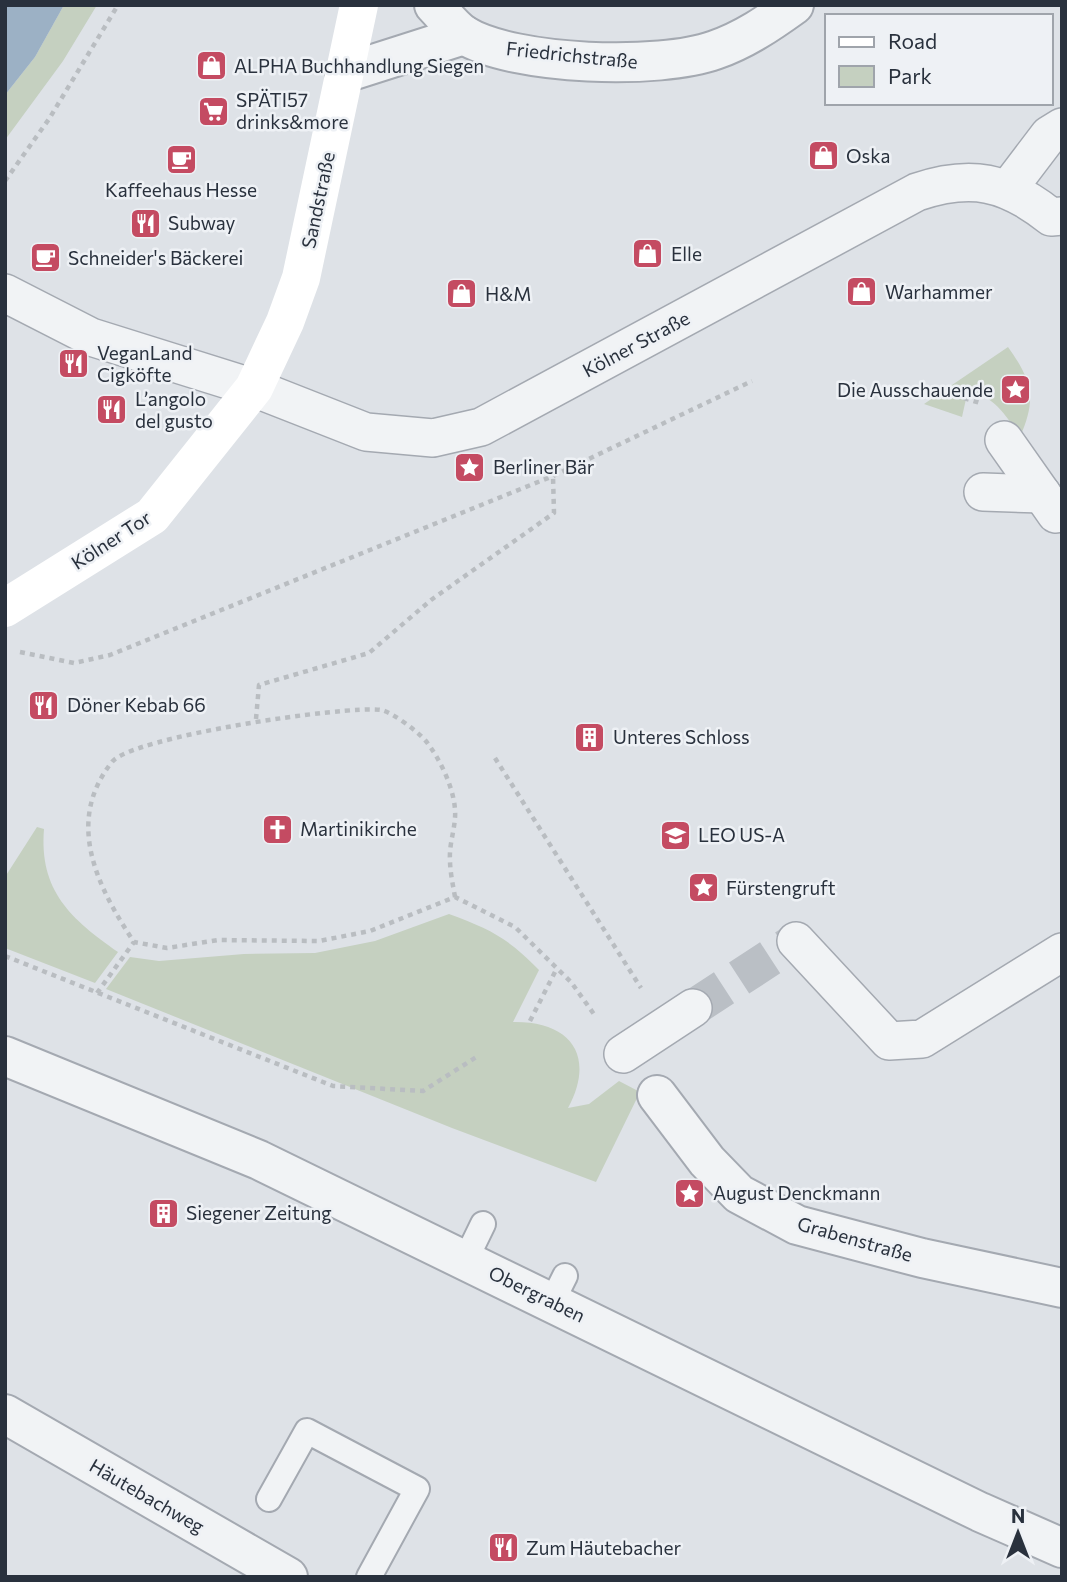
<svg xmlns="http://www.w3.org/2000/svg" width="1067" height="1582" viewBox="0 0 1067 1582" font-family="Commissioner,sans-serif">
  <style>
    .green { fill: #c5d0c0 }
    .water { fill: #9cb1c5 }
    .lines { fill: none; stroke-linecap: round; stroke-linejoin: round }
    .pedestrian-tunnel { stroke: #babfc5; stroke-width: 37; stroke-dasharray: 37 18; stroke-linecap: butt }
    .service-casing { stroke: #a4a9b1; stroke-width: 28 }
    .pedestrian-casing { stroke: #a4a9b1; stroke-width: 40 }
    .minor-casing { stroke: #a4a9b1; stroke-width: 42 }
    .path { stroke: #b9bdc1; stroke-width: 4.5; stroke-dasharray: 5 5; stroke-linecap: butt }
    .service { stroke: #f1f3f5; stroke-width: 24 }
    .pedestrian { stroke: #f1f3f5; stroke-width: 37 }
    .minor { stroke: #f1f3f5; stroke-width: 38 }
    .secondary { stroke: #fff; stroke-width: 38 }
    .labels { text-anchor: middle; stroke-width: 5; stroke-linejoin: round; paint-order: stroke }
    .street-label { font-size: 19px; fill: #29313d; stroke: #eef1f5 }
    .poi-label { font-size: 19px; fill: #29313d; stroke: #eef1f5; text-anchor: start }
  </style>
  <rect width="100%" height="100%" fill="#dee2e7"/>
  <g class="green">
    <polygon points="64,5 97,5 63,61 5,140 5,95 35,57"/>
    <path d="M1008 347C1032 381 1037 398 1020 437 1006 415 995 397 968 390L962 417 924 404Z"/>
    <path d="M37 827 44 829C39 891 71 919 118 952L95 983 5 948V877Z"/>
    <path d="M449 914C490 929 508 938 539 970L513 1022C571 1021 596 1056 568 1108L589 1104 619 1081 640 1092 596 1182 452 1128 106 989 130 957 159 961 244 954 315 953 375 941Z"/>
  </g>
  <polygon class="water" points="5,5 64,5 35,57 5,95"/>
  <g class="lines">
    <polyline class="pedestrian-tunnel" points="693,1008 796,941"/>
    <defs>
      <g id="service">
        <polyline points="466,1259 483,1224"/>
        <polyline points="552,1302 565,1276"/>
        <polyline points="269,1499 307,1431 417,1489 369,1577"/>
      </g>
      <g id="pedestrian">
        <polyline points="1008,189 1049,135 1062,127"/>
        <path d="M5 293 91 337 254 388 366 432 433 438 481 427 917 192C971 174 1006 181 1051 217L1062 216"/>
        <polyline points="1004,440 1056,514"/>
        <polyline points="983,492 1042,494"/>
        <polyline points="796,941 889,1041 922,1039 1062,952"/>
        <polyline points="623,1054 693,1008"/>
      </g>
      <g id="minor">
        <path d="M434 5C443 14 453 28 464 35 515 66 660 70 715 50 744 40 769 23 794 5"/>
        <polyline points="345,73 464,35"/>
        <polyline points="5,1056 259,1160 980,1512 1062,1548"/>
        <polyline points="657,1095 707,1161 739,1194 797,1225 922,1258 1062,1288"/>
        <polyline points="5,1414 288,1577"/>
      </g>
    </defs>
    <use href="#service" class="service-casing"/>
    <use href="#pedestrian" class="pedestrian-casing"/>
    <use href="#minor" class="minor-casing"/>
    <g class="path">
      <polyline points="5,181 49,119 118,5"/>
      <polyline points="964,398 980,403"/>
      <polyline points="20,652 74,663 110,655 553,476 752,381"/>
      <polyline points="256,719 259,685 369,653 431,600 554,513 553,476"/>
      <polyline points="495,758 641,988"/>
      <path d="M455 897C453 885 450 872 450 860 449 846 454 832 455 818 457 793 440 758 425 740 417 731 392 712 381 710 345 705 131 737 112 762 64 822 98 888 134 942L167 948 218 940 319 941 370 931 455 897 515 927 571 982 596 1017"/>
      <polyline points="5,956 333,1086 423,1091 478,1056"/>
      <polyline points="97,993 134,942"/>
      <polyline points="530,1021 557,968"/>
    </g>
    <use href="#service" class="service"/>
    <use href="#pedestrian" class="pedestrian"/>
    <use href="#minor" class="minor"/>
    <polyline class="secondary" points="5,608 152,516 254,388 285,322 301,278 359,5"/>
  </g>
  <defs>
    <symbol id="shop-square" viewBox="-11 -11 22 22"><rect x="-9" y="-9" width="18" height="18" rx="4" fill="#c44b62" stroke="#eef1f5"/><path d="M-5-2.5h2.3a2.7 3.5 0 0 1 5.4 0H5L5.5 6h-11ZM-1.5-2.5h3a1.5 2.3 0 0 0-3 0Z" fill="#fff"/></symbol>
    <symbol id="supermarket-square" viewBox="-11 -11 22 22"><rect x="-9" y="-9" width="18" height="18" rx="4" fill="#c44b62" stroke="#eef1f5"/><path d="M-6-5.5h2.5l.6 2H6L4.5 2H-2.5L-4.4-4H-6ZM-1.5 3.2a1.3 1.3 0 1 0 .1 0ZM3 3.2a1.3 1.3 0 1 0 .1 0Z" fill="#fff"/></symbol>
    <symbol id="cafe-square" viewBox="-11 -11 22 22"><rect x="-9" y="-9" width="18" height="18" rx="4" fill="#c44b62" stroke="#eef1f5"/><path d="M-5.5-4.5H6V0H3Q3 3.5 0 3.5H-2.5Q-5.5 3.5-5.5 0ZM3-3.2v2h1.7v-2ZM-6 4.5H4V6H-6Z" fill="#fff"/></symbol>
    <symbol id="restaurant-square" viewBox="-11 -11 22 22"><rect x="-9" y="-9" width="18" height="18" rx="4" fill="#c44b62" stroke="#eef1f5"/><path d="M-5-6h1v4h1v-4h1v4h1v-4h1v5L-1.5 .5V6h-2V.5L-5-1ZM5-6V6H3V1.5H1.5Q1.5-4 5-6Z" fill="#fff"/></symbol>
    <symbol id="sight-square" viewBox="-11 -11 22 22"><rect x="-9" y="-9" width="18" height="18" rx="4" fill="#c44b62" stroke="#eef1f5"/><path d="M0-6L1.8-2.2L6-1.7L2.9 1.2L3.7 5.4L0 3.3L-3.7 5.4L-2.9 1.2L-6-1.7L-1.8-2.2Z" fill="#fff"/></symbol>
    <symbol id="building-square" viewBox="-11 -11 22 22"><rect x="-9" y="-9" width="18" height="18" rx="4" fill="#c44b62" stroke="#eef1f5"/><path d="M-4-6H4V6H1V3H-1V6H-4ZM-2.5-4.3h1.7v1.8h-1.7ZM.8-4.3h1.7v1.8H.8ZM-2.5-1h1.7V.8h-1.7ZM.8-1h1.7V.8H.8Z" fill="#fff"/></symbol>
    <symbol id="church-square" viewBox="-11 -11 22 22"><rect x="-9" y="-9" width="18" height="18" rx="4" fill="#c44b62" stroke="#eef1f5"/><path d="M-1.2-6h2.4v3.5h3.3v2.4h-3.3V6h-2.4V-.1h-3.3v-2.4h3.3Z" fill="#fff"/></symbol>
    <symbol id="university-square" viewBox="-11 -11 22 22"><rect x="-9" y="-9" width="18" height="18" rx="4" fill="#c44b62" stroke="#eef1f5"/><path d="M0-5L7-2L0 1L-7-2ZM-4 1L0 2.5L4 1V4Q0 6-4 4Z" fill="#fff"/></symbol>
  </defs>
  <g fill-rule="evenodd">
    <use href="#shop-square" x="194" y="48" width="35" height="35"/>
    <use href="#supermarket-square" x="196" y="94" width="35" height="35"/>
    <use href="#shop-square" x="806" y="138" width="35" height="35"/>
    <use href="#cafe-square" x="164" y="142" width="35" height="35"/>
    <use href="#restaurant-square" x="128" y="206" width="35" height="35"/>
    <use href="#shop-square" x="630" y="236" width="35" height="35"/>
    <use href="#cafe-square" x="28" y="240" width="35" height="35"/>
    <use href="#shop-square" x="844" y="274" width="35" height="35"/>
    <use href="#shop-square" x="444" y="276" width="35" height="35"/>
    <use href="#restaurant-square" x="56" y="346" width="35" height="35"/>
    <use href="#sight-square" x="998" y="372" width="35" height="35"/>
    <use href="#restaurant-square" x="94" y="392" width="35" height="35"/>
    <use href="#sight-square" x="452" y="450" width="35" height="35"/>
    <use href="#restaurant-square" x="26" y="688" width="35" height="35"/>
    <use href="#building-square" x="572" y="720" width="35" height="35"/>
    <use href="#church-square" x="260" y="812" width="35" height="35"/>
    <use href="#university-square" x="658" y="818" width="35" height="35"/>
    <use href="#sight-square" x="686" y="870" width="35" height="35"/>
    <use href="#sight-square" x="672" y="1176" width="35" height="35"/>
    <use href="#building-square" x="146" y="1196" width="35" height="35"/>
    <use href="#restaurant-square" x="486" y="1530" width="35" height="35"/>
  </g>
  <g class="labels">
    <g class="street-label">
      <text transform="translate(572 55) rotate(6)" y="7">Friedrichstraße</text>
      <text transform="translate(318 200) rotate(-78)" y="7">Sandstraße</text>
      <text transform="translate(636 344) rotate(-28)" y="7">Kölner Straße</text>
      <text transform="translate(111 540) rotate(-33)" y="7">Kölner Tor</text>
      <text transform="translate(855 1239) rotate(16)" y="7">Grabenstraße</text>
      <text transform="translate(537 1294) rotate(26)" y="7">Obergraben</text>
      <text transform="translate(147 1496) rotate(30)" y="7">Häutebachweg</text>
    </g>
    <g class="poi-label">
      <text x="234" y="73">ALPHA Buchhandlung Siegen</text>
      <text x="236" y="107">SPÄTI57<tspan x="236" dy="22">drinks&amp;more</tspan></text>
      <text x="846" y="163">Oska</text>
      <text x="181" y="197" text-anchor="middle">Kaffeehaus Hesse</text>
      <text x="168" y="230">Subway</text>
      <text x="671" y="261">Elle</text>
      <text x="68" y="265">Schneider's Bäckerei</text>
      <text x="885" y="299">Warhammer</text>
      <text x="485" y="301">H&amp;M</text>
      <text x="97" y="360">VeganLand<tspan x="97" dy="22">Cigköfte</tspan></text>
      <text x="993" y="397" text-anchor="end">Die Ausschauende</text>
      <text x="135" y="406">L’angolo<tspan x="135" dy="22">del gusto</tspan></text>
      <text x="493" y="474">Berliner Bär</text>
      <text x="67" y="712">Döner Kebab 66</text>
      <text x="613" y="744">Unteres Schloss</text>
      <text x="300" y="836">Martinikirche</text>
      <text x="698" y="842">LEO US-A</text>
      <text x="726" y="895">Fürstengruft</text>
      <text x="713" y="1200">August Denckmann</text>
      <text x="186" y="1220">Siegener Zeitung</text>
      <text x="526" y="1555">Zum Häutebacher</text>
    </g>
  </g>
  <rect width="1067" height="1582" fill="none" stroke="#29313d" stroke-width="14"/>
  <rect x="825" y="14" width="228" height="91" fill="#eef1f5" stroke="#9fa4ab" stroke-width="2"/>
  <rect x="839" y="37" width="35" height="10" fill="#ffffff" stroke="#9fa4ab" stroke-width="2"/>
  <text x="888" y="49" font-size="21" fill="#29313d">Road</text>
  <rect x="839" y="66" width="35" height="21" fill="#c5d0c0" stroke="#9fa4ab" stroke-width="2"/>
  <text x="888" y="84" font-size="21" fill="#29313d">Park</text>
  <g transform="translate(1018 1533)" stroke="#eef1f5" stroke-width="5" paint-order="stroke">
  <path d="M0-5L12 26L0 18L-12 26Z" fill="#29313d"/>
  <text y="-10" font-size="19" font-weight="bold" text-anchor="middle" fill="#29313d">N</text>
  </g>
</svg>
